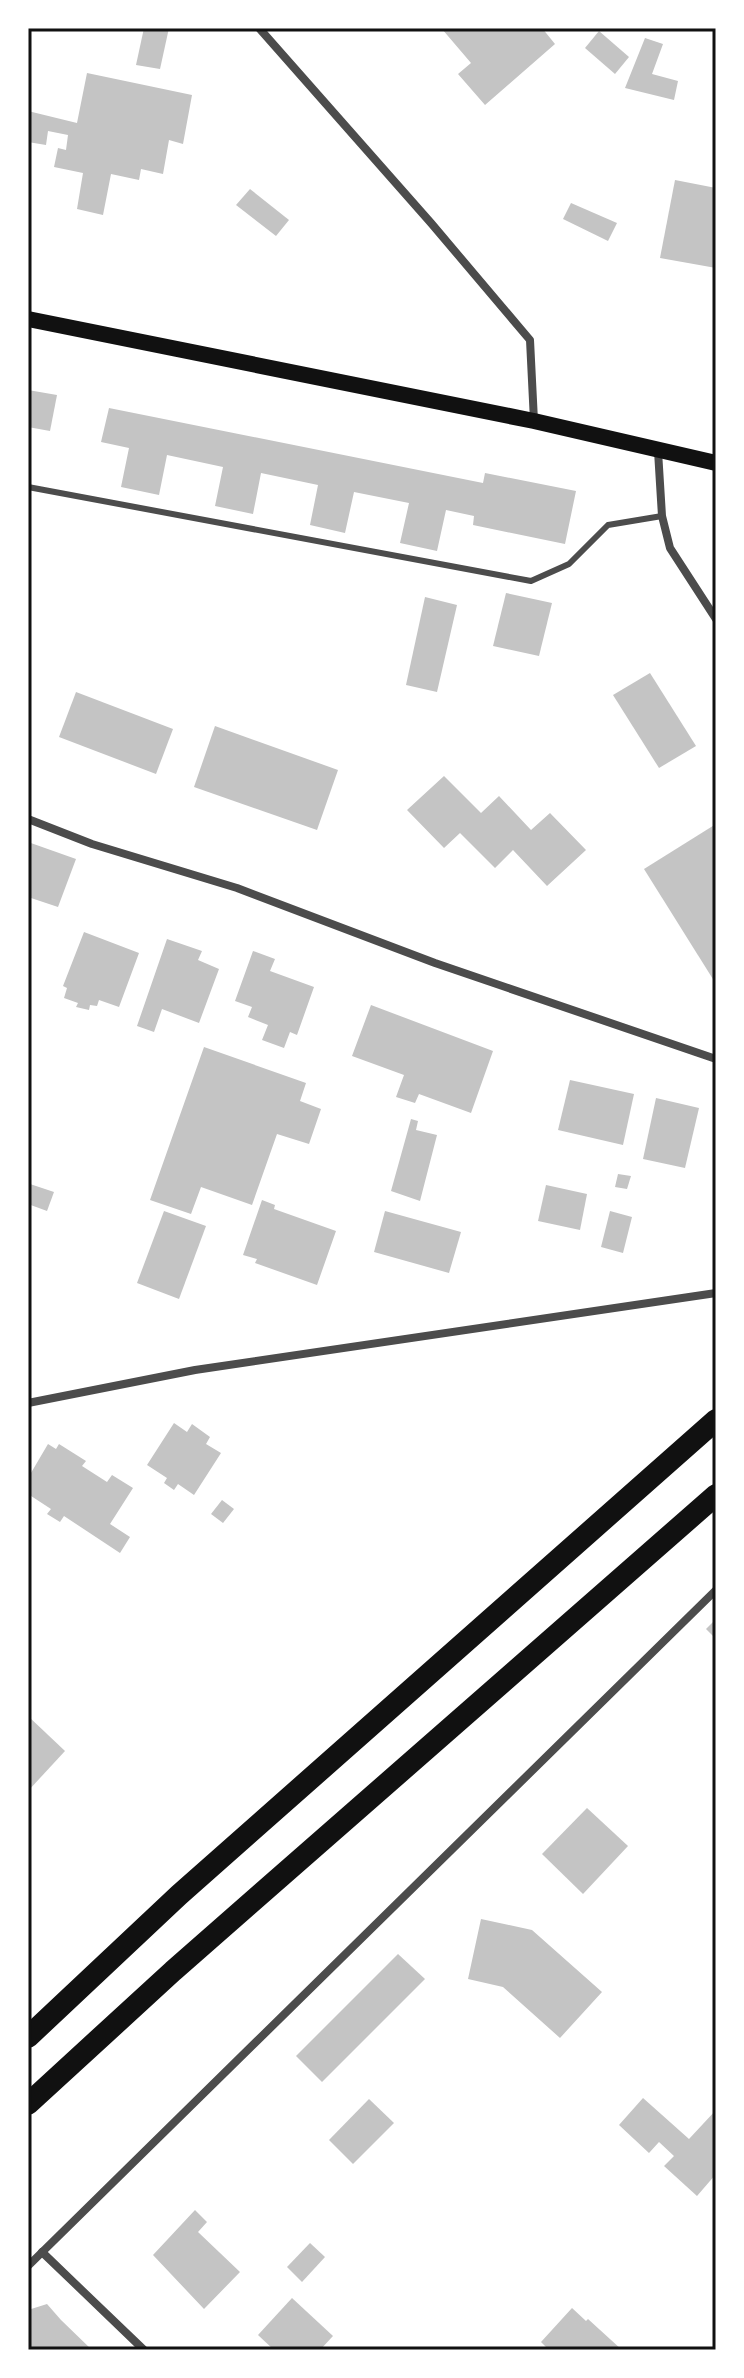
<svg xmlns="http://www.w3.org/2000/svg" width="744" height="2378" viewBox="0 0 744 2378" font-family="Mulish,sans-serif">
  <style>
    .building { fill: #c4c4c4 }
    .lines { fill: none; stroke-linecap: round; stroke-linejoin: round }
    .service { stroke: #4c4c4c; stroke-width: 6 }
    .minor { stroke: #4c4c4c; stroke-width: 8 }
    .secondary { stroke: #111; stroke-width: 16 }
    .trunk { stroke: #111; stroke-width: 22 }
    .neatline { fill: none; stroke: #111; stroke-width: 3 }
  </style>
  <rect width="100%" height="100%" fill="#fff"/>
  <g class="building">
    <polygon points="144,28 169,28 160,69 136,65"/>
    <polygon points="444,28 542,28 555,44 485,105 458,74 471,63 442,29"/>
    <polygon points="599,31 629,57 615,74 585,48"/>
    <polygon points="645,38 663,44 652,74 678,81 674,100 625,88"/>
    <polygon points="87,73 192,95 183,144 169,140 163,174 141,169 139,180 111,174 103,215 77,209 83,173 54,167 58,148 66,150 68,135 48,131 46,145 28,142 28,111 77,123"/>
    <polygon points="675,180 716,188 716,268 660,258"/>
    <polygon points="250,189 289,220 276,236 236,205"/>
    <polygon points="571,203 617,223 608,241 563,219"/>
    <polygon points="28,390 57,395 50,431 28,427"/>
    <polygon points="109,408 483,483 485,473 576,491 565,544 473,525 474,516 446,510 437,551 400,543 409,503 354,492 345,533 310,525 318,485 261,473 253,514 215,506 223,467 167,455 159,495 121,487 129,448 101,442"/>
    <polygon points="506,593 552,603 539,656 493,646"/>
    <polygon points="425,597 457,605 437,692 406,685"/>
    <polygon points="650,673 696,746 659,768 613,695"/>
    <polygon points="76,692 173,729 156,774 59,737"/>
    <polygon points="215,726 338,770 317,830 194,787"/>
    <polygon points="444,776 481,813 499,796 531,830 550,813 586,850 547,886 513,850 495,868 460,833 444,848 407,810"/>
    <polygon points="716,824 716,984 644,869"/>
    <polygon points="28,842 76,859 58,907 28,897"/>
    <polygon points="84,932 139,953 119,1007 99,1000 97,1006 90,1005 89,1010 76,1007 78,1003 64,998 67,988 63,986"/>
    <polygon points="167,939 202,951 198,960 219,969 199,1023 162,1009 154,1032 137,1026"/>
    <polygon points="253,951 275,959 270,971 314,987 297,1035 290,1032 284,1048 262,1040 268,1025 248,1017 252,1007 235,1001"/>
    <polygon points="371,1005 493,1051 471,1113 419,1094 415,1103 396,1097 404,1075 352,1056"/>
    <polygon points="204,1047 306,1083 300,1101 321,1109 309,1144 277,1134 252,1205 201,1187 191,1214 150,1200"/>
    <polygon points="570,1080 634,1094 623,1145 558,1130"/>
    <polygon points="656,1098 699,1108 685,1168 643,1159"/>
    <polygon points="411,1119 418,1121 416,1130 437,1135 420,1201 391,1191"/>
    <polygon points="618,1174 631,1176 627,1189 615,1187"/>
    <polygon points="30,1184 54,1192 47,1211 28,1204"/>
    <polygon points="546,1185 587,1194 580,1230 538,1221"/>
    <polygon points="262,1200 275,1205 274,1209 336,1231 317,1285 255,1263 257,1259 243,1255"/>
    <polygon points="164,1211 206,1226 179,1299 137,1283"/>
    <polygon points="385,1211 461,1232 449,1273 374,1252"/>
    <polygon points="610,1211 632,1217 623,1253 601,1247"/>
    <polygon points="174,1423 187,1432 192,1424 210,1437 206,1444 221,1453 194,1495 178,1484 174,1490 164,1483 167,1478 147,1465"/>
    <polygon points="48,1444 56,1449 59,1444 86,1461 82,1466 107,1482 112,1475 133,1488 110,1524 130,1537 120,1553 64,1516 60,1522 47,1514 51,1509 28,1494 28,1478"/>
    <polygon points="222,1500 234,1509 223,1523 211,1514"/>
    <polygon points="716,1619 716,1639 706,1629"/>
    <polygon points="28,1716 65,1751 28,1791"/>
    <polygon points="587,1808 628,1846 583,1894 542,1854"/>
    <polygon points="481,1919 532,1930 602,1992 560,2038 503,1987 468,1979"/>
    <polygon points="398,1954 425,1979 322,2082 296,2056"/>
    <polygon points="643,2098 689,2139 716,2110 716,2174 697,2196 664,2166 674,2156 659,2142 649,2153 619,2125"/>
    <polygon points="369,2099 394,2123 353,2164 329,2140"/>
    <polygon points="195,2210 207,2222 198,2232 240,2272 204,2309 153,2255"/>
    <polygon points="310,2243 325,2257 302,2282 287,2267"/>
    <polygon points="292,2298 333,2336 320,2350 274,2350 258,2335"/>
    <polygon points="47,2304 61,2320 92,2350 28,2350 28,2310"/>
    <polygon points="572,2308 586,2321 588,2319 622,2350 549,2350 541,2342"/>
  </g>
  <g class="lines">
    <polyline class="service" points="28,487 531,581 569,564 608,525 662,516"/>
    <g class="minor">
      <polyline points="259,28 431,223 530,340 534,421"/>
      <polyline points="658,451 662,516 670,548 716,619"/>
      <polyline points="28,819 92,844 237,888 435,963 716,1059"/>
      <polyline points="28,1403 195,1370 716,1293"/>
      <polyline points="42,2252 144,2350"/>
      <polyline points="28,2266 716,1590"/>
    </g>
    <polyline class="secondary" points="28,319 534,421 716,463"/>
    <g class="trunk">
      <polyline points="28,2037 179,1895 716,1420"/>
      <polyline points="28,2104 173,1971 716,1495"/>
    </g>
  </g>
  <rect width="744" height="2378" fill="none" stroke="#ffffff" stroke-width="60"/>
  <rect x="30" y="30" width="684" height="2318" class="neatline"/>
</svg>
